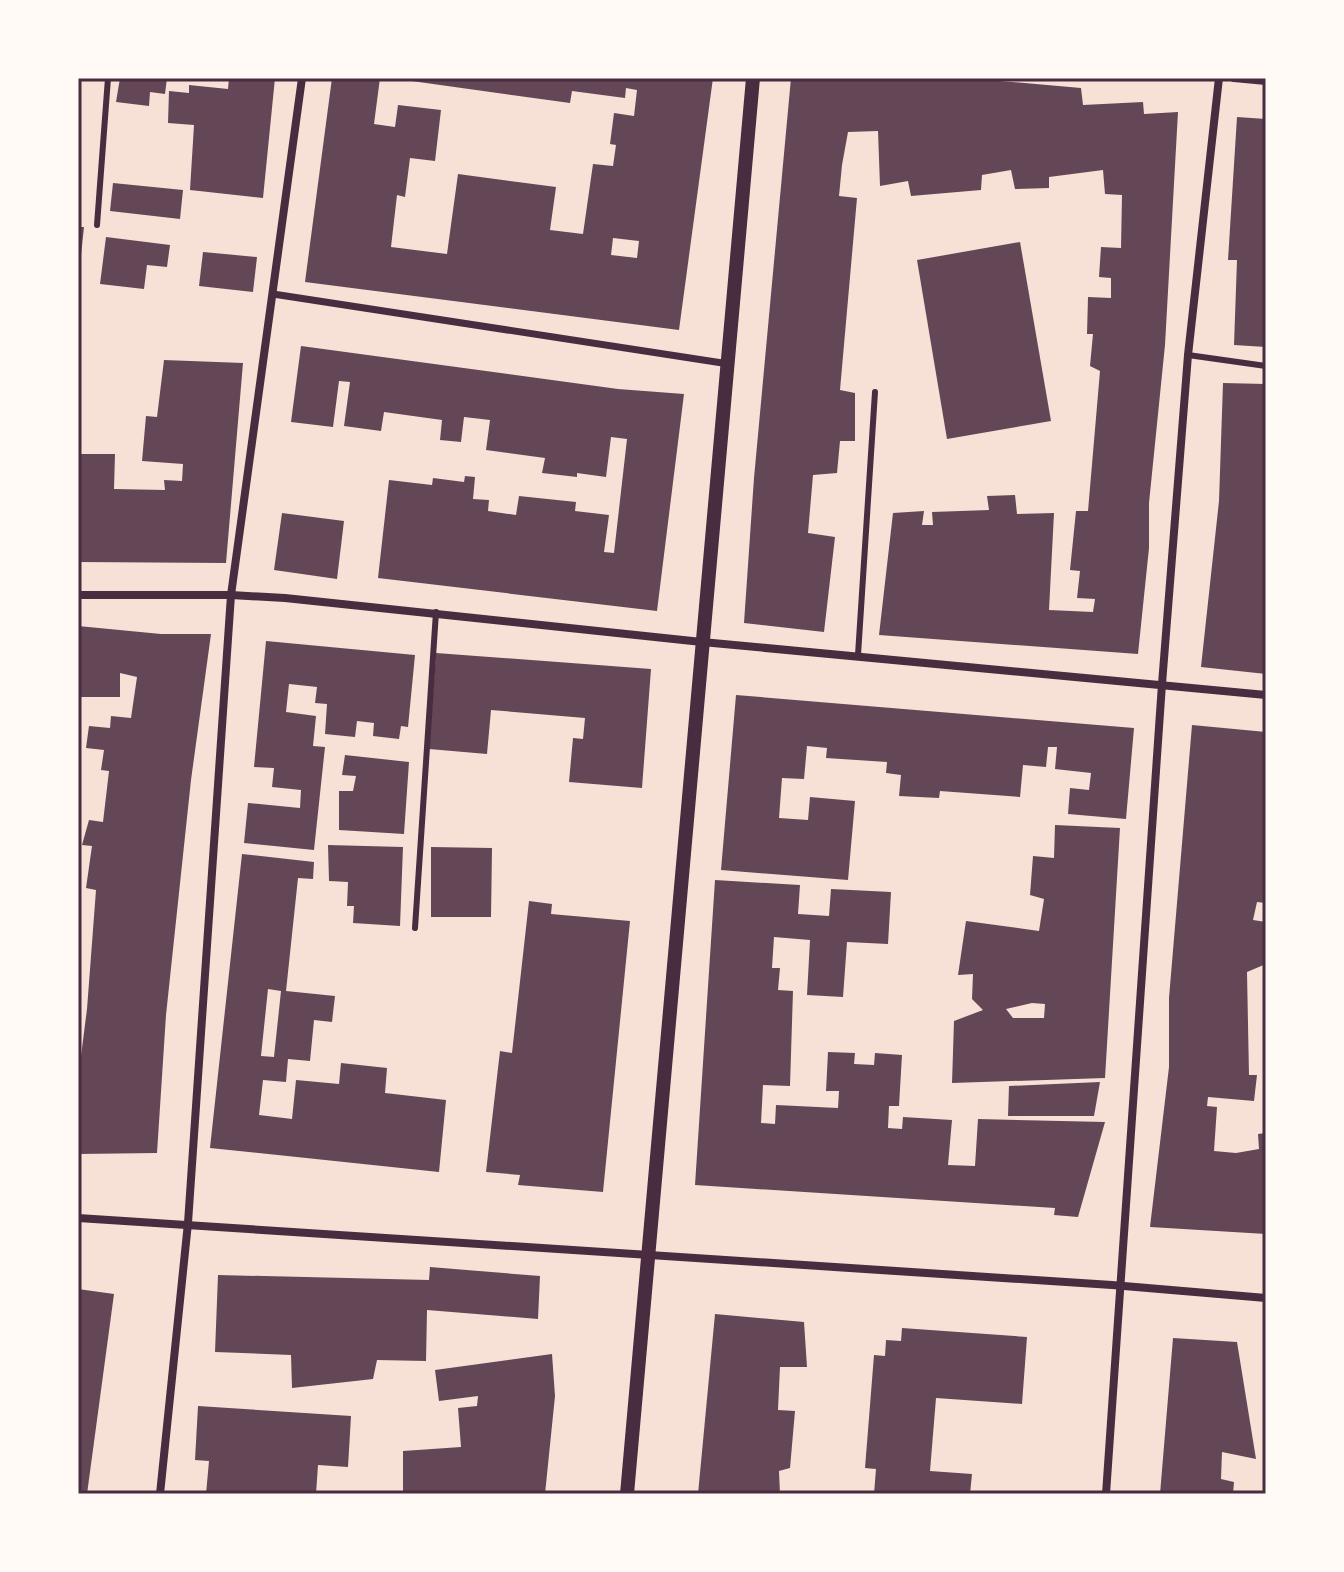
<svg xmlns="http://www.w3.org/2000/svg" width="1344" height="1572" viewBox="0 0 1344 1572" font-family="Inter,sans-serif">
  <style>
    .building { fill: #644757; fill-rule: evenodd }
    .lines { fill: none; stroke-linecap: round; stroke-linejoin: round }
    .service { stroke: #4a2c40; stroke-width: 6 }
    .pedestrian { stroke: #4a2c40; stroke-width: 7 }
    .minor { stroke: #4a2c40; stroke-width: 8 }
    .tertiary { stroke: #4a2c40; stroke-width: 14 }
    .neatline { fill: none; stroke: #4a2c40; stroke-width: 3 }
  </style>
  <rect width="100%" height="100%" fill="#f7e1d7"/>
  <g class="building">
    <polygon points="120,78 167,78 165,94 150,92 149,106 116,102"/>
    <polygon points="229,78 275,78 263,198 190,190 194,125 168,123 169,91 189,93 189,85 228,89"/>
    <path d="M332 78H380L374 124 395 127 398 105 441 110 435 161 410 158 405 197 397 195 391 247 447 254 458 174 556 187 550 230 583 234 593 164 613 166 616 145 610 144 614 113 634 116 637 90 626 88 625 98 572 91 570 103 390 78H713L679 330 305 282ZM613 238 639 241 637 258 611 255Z"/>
    <polygon points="791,78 966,78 1081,88 1083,105 1143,102 1144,114 1178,112 1165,345 1149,503 1149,548 1138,654 879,635 893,513 924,511 922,525 933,525 932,512 989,510 987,496 1015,495 1017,514 1054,513 1049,610 1093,612 1095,599 1077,598 1080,571 1070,570 1076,511 1088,511 1100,371 1090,366 1093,334 1087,334 1088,297 1111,298 1111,278 1099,277 1101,247 1121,248 1122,195 1105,194 1103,170 1049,177 1049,188 1015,189 1011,170 982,175 981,190 911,196 908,181 880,186 878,131 848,132 842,165 839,196 857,198 840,390 855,393 855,441 840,441 837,473 813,475 808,533 835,537 824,632 744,623 754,478"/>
    <polygon points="1237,117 1266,119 1266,347 1234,345 1237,260 1228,260"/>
    <polygon points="113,183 183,190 180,219 110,211"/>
    <polygon points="78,227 84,227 80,265 78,264"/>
    <polygon points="106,237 170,245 167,267 147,265 144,289 100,284"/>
    <polygon points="1020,242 1051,421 947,439 917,260"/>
    <polygon points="203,252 257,257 253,292 199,286"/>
    <polygon points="301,346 618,389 684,394 657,611 378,578 389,480 432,485 433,478 464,482 465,476 475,477 473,499 489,500 488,511 516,515 519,496 576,502 575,511 609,515 604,552 614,553 627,439 611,437 606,477 577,473 577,477 542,473 545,458 486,450 490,420 464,417 461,442 440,440 442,420 384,412 381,431 344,426 350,382 339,381 333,427 291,422"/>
    <polygon points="164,360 243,363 226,563 78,562 78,454 115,454 114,489 165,490 164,480 182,481 183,464 142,461 146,416 157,417"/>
    <polygon points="1223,383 1266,384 1266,674 1201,667 1219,501"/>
    <polygon points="282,513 344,521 337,579 274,570"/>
    <polygon points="78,626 161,634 211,634 191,780 166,1015 157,1153 78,1154 78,1056 81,1056 87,1009 96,890 86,888 92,846 82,845 89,820 103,822 109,771 101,770 104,750 86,748 89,726 110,728 111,716 131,718 137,677 120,673 120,697 78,697"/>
    <polygon points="266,641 415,655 408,727 401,726 399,739 373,736 374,723 357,721 355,737 325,734 327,704 315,703 317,687 289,684 286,712 316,716 313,746 325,747 314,850 244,843 248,803 300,808 301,790 272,787 274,768 254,767"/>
    <polygon points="436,653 651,669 642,788 569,782 573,738 583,739 585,718 491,710 487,754 429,749"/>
    <polygon points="736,695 1134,728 1126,819 1068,814 1070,788 1089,790 1091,773 1055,769 1057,747 1048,747 1046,767 1023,765 1020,797 940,791 939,798 899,796 901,775 886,773 887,762 826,758 827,748 807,746 804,779 782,778 779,818 808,820 810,797 855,801 848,880 721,870"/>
    <polygon points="1192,725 1266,732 1266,903 1257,902 1253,920 1266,922 1266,964 1247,972 1249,1075 1257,1075 1254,1101 1208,1097 1207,1106 1217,1107 1214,1151 1236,1153 1259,1149 1258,1134 1266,1133 1266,1234 1150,1227 1169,1067 1169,998"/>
    <polygon points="345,755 409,762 404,834 339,830 339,791 353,791 356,776 342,775"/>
    <path d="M1055 825 1120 828 1105 1078 952 1083 954 1021 983 1010 972 999 973 974 958 975 966 921 1039 931 1044 899 1030 895 1033 856 1054 858ZM1032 1003 1045 1004 1044 1018H1013L1006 1009Z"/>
    <polygon points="328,845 403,847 400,926 353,923 354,906 347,906 348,882 329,881"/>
    <polygon points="431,847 492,848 491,917 431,917"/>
    <path d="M242 854 314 862 313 879 298 878 286 991 335 996 332 1022 314 1020 310 1061 288 1059 286 1082 263 1080 259 1115 292 1119 296 1080 339 1084 341 1063 387 1068 385 1093 446 1100 439 1172 210 1148ZM268 989 281 991 274 1057 261 1056Z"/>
    <polygon points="715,880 800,885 798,914 829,916 831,889 891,892 888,944 847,942 843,997 807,995 810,940 774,937 772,968 780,968 778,990 793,991 790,1086 763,1085 761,1123 775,1124 776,1105 838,1108 839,1091 826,1091 828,1052 855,1053 854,1064 874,1065 875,1053 902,1055 899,1106 889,1106 888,1128 902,1129 903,1117 952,1120 948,1165 975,1166 978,1119 1105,1122 1078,1217 1054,1215 1055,1208 695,1185"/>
    <polygon points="529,901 552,904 551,914 630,921 603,1192 518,1185 520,1175 486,1172 500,1051 512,1053"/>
    <polygon points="1100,1082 1094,1116 1008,1116 1009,1086"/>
    <polygon points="430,1267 540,1276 538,1319 427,1310 426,1361 377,1360 373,1379 292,1388 291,1355 215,1352 218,1275 429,1280"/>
    <polygon points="78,1289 114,1294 87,1494 78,1494"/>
    <polygon points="715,1314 804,1322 807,1367 780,1367 778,1410 795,1411 790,1468 779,1471 780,1494 698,1494"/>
    <polygon points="902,1328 1027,1337 1022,1404 936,1398 930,1471 972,1474 970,1494 874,1494 876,1469 865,1468 874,1355 885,1356 886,1340 901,1341"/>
    <polygon points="1173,1338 1237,1342 1256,1459 1222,1452 1221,1479 1234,1482 1233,1494 1160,1494"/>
    <polygon points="552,1354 555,1396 545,1494 403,1494 403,1451 461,1447 458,1408 477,1406 478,1396 439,1401 435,1370"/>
    <polygon points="198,1406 351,1416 348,1467 318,1465 316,1494 206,1494 209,1461 195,1460"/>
  </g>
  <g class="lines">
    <g class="service">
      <polyline points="97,225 108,78"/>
      <polyline points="1188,355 1266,366"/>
      <polyline points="858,655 875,392"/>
      <polyline points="415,928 436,612"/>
    </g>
    <polyline class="pedestrian" points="273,294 729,364"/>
    <g class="minor">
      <polyline points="1234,78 1266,81"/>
      <polyline points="78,595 231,595 285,598 702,642 1266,695"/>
      <polyline points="78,1218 1112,1285 1266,1298"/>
      <polyline points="160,1494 188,1223 231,595 302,78"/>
      <polyline points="1106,1494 1162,684 1188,355 1219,78"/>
    </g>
    <polyline class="tertiary" points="627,1494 753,78"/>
  </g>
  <rect width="1344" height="1572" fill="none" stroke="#fffaf5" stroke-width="160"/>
  <rect x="80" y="80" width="1184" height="1412" class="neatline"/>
</svg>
